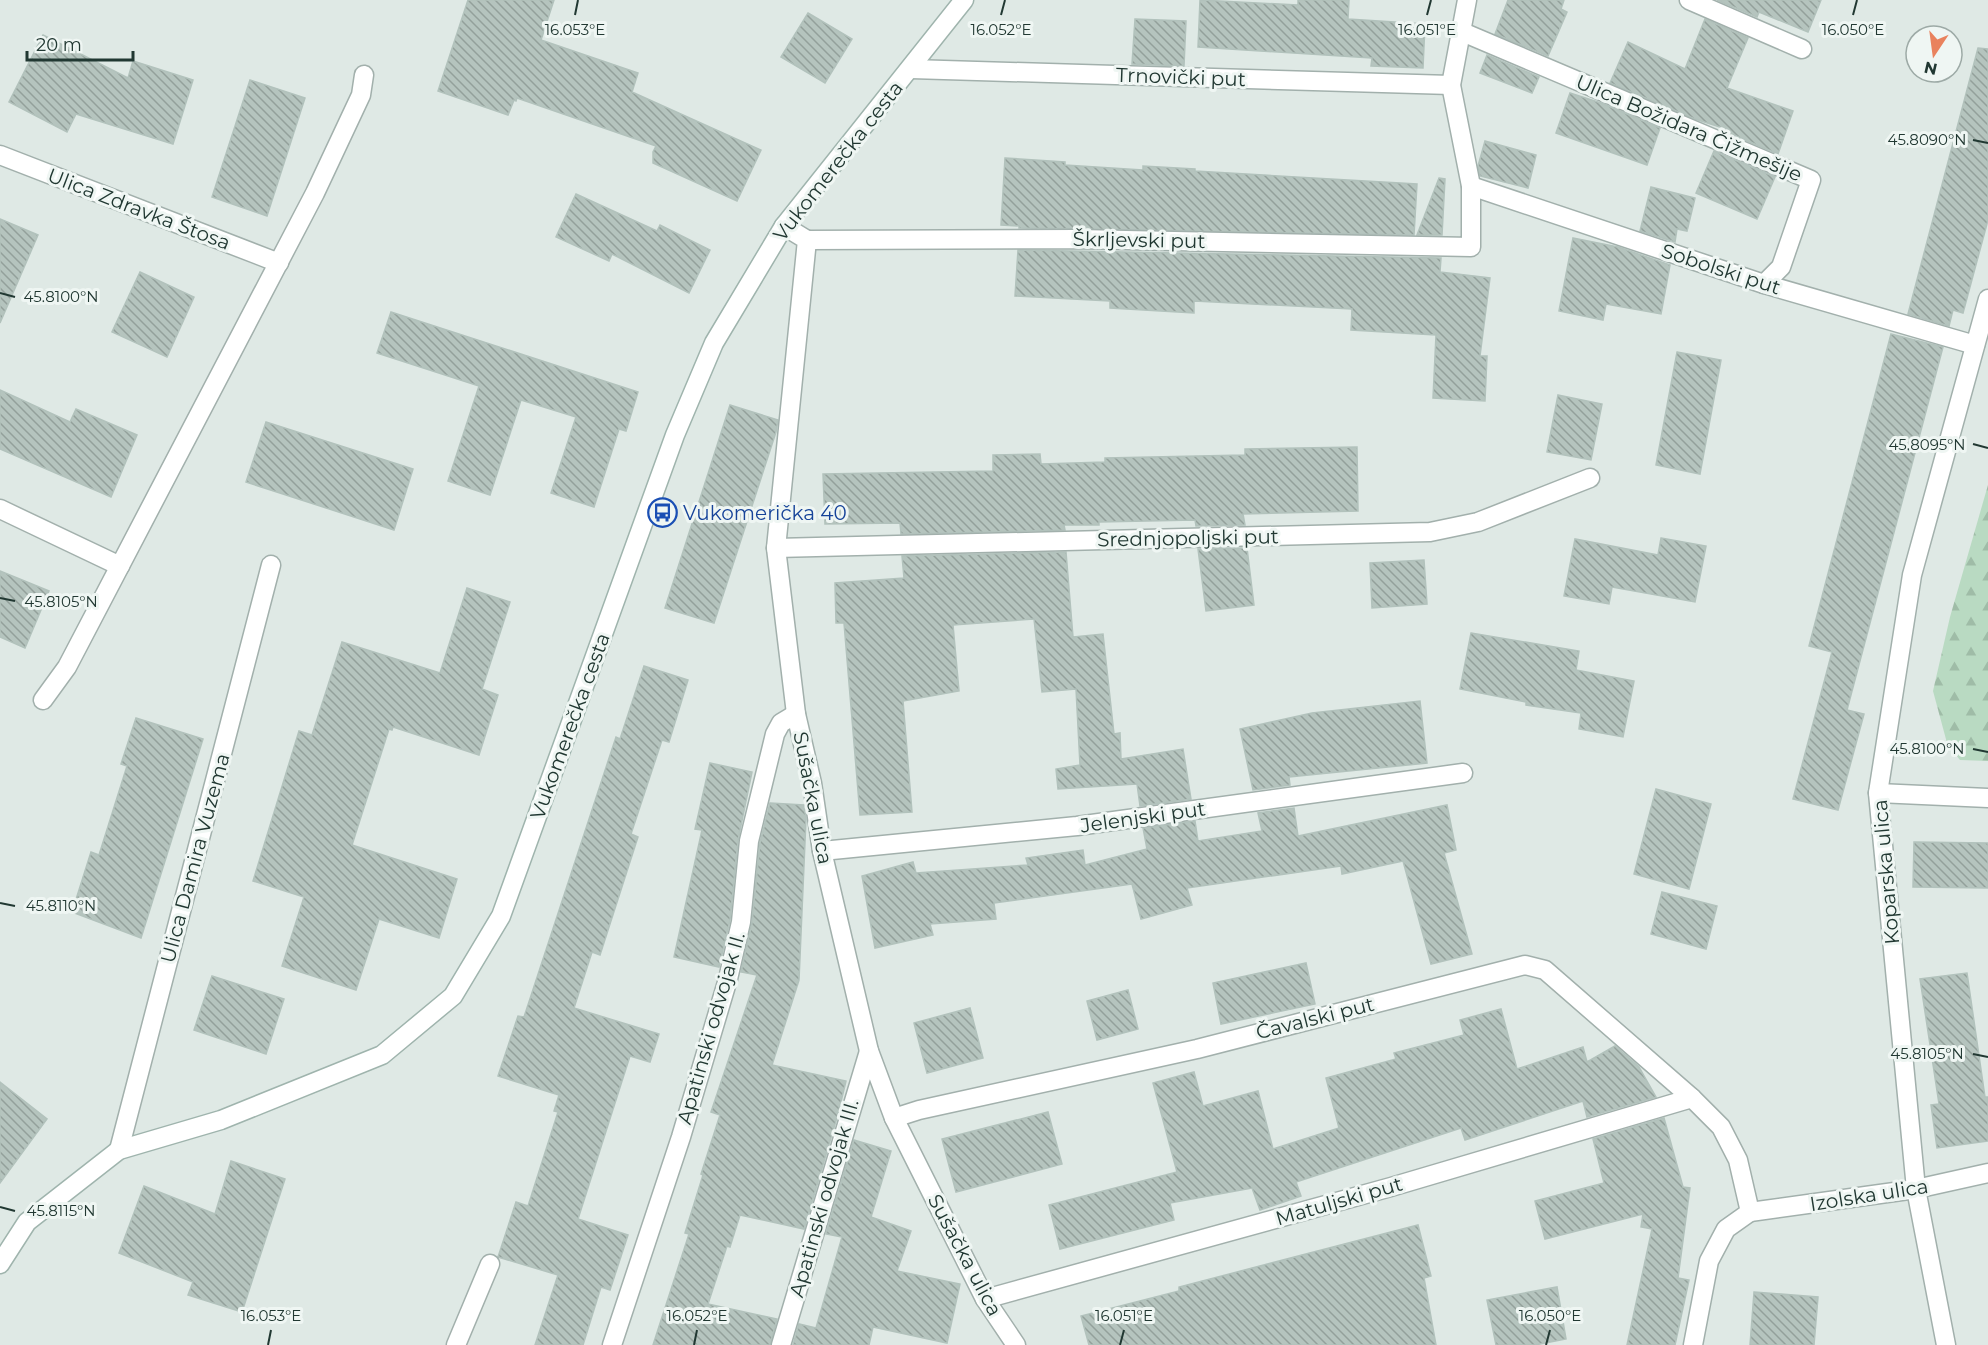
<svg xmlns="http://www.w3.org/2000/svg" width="1988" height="1345" viewBox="0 0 1988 1345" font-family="Montserrat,sans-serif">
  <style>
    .forest { fill: url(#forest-firs) }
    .building { fill: url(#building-back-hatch); stroke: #b2c2bc; stroke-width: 1.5 }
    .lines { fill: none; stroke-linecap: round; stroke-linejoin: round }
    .street-casing { stroke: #a2b0ac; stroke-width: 21 }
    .secondary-casing { stroke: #9fb4ad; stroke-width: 21 }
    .street { stroke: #fff; stroke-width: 18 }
    .secondary { stroke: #fff; stroke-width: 18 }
    .ticks { fill: none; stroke: #213832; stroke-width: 2 }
    .labels { text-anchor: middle; stroke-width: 6; stroke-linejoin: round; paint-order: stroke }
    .street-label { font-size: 20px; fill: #213832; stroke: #eff6f3 }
    .transit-label { font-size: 20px; fill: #164399; stroke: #eff6f3; text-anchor: start }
    .ticks-label { font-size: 15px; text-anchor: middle; fill: #213832; stroke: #eff6f3; stroke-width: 6; stroke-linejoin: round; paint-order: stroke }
  </style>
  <defs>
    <pattern id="forest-firs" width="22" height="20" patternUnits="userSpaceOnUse" patternTransform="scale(1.5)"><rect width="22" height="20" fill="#b9dac2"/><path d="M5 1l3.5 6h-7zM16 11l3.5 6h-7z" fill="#9fbca7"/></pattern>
    <pattern id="building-back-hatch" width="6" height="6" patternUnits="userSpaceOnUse" patternTransform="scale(1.5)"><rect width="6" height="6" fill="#b5c4be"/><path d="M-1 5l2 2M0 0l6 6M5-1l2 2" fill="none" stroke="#93a09b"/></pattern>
  </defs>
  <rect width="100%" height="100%" fill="#dfe9e5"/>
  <polygon class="forest" points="1988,485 1988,761 1960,760 1947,743 1933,691 1950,617"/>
  <g class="building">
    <polygon points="468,0 554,0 541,40 638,73 632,92 761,150 737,201 653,163 653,152 656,146 517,98 516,101 514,100 508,115 438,91"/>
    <polygon points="1200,0 1298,5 1298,0 1349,0 1348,19 1425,24 1423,68 1371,66 1372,58 1198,47"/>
    <polygon points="1508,0 1564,0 1561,9 1567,12 1548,56 1495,34"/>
    <polygon points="1717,0 1821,0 1808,32 1759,12 1757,17"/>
    <polygon points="808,13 852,39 825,83 781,57"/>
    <polygon points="1135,19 1186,21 1184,66 1132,64"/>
    <polygon points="1705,19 1748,38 1727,88 1793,111 1778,154 1722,130 1723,128 1695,119 1610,83 1628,42 1685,69"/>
    <polygon points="43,35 128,78 133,61 193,80 173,144 76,114 67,132 9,102"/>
    <polygon points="1978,48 1988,49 1988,220 1963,313 1953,310 1949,326 1908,314"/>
    <polygon points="1487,55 1539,77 1532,93 1480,73"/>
    <polygon points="250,80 305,98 267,216 212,197"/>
    <polygon points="1570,93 1601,103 1660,128 1647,165 1556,133"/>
    <polygon points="1485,141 1536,155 1528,188 1480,176 1478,166"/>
    <polygon points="1714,151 1775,177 1757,219 1696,193"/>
    <polygon points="1005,158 1065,162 1065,165 1143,170 1143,166 1195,169 1195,171 1417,184 1414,235 1019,228 1019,226 1001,225"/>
    <polygon points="1439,178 1445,179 1442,235 1417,235"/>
    <polygon points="1651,187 1695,198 1687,231 1677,229 1675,242 1640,231"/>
    <polygon points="576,194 657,231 660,225 710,250 689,293 612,254 609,261 556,237"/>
    <polygon points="0,219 38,235 0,323"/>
    <polygon points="1573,238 1618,247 1670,265 1661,314 1606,304 1603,320 1559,311"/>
    <polygon points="1018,250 1441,258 1440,272 1490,278 1480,356 1487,356 1485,401 1433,398 1436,335 1351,330 1352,309 1194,301 1194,313 1110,308 1110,301 1015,296"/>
    <polygon points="140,272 194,297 167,357 112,332"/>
    <polygon points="391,312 638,392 626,431 619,429 594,507 551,493 576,417 521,400 490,495 448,481 479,386 377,353"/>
    <polygon points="1891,334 1943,347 1847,710 1864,714 1838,810 1793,799 1832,652 1809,646"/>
    <polygon points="1677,352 1721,360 1700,474 1656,465"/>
    <polygon points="0,390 70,422 76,409 137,435 111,497 0,449"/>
    <polygon points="1558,395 1602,404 1591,460 1547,452"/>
    <polygon points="730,405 778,420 776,432 714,623 665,608"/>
    <polygon points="266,422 413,469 394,530 246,482"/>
    <polygon points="1357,447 1358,511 1243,514 1245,525 1196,526 1195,520 1099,522 1099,525 1064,525 1065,530 901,534 900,523 825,524 823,474 993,471 993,455 1040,454 1041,464 1105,462 1105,458 1245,455 1245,449"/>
    <polygon points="1661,538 1706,546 1695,602 1612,587 1609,604 1564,596 1575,539 1658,555"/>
    <polygon points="1247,548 1254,605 1206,611 1198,549"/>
    <polygon points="1066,552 1073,637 1103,634 1114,734 1120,733 1121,759 1183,749 1191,799 1140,806 1137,784 1058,789 1056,769 1080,765 1076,689 1042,692 1034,619 953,625 959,691 903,701 912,812 860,815 844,623 836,623 835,583 904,578 902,556"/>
    <polygon points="1424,560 1427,604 1372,608 1370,563"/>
    <polygon points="0,571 49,591 25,648 0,637"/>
    <polygon points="467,588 510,602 482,689 498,695 479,755 393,727 392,730 389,729 352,845 457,879 439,938 379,919 356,990 282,966 304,897 253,881 299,731 312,735 342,642 440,673"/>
    <polygon points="1471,633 1579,651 1576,670 1634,681 1623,737 1579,729 1581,713 1526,705 1526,702 1460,689"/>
    <polygon points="644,666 688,680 669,742 662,740 631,834 638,837 600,955 592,952 574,1008 659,1034 650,1062 630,1056 578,1219 628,1235 610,1290 601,1287 583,1345 535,1345 558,1275 498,1257 516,1202 528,1206 558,1112 554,1111 559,1095 498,1076 518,1016 524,1017 616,737 620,739"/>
    <polygon points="1420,701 1427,763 1289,777 1290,785 1253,790 1240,729 1312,713"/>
    <polygon points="136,718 203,739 141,938 72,912 91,852 99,855 127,766 121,764"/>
    <polygon points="710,763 752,772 738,840 730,920 719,967 674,957 702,830 695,829"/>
    <polygon points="1656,789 1711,804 1689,889 1634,874"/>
    <polygon points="770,803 804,805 806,819 799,980 772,1065 846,1081 838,1114 804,1229 740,1215 730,1247 727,1246 708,1304 777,1319 770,1345 653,1345 689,1234 685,1233 703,1175 701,1174 720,1115 711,1112 757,975 741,972 752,923 760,843"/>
    <polygon points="1447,805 1456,850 1444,853 1472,954 1431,964 1403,861 1342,874 1341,866 1187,888 1192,905 1141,919 1132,884 994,903 996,919 930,924 933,935 875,948 862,876 913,862 916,873 1028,865 1026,858 1083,850 1085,865 1147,849 1143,828 1195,821 1198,841 1262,831 1258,813 1294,808 1298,836"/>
    <polygon points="1914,842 1988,843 1988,888 1913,887"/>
    <polygon points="1662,892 1717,906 1706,949 1651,934"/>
    <polygon points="1306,963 1315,1004 1221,1024 1213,983"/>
    <polygon points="1967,973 1985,1097 1988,1097 1988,1141 1937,1148 1931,1105 1939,1104 1920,979"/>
    <polygon points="212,976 284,999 266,1054 194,1030"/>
    <polygon points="1128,990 1138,1029 1097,1040 1087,1001"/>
    <polygon points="970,1008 983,1058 927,1073 914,1023"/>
    <polygon points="1501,1009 1517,1069 1583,1047 1587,1062 1615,1046 1639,1067 1656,1097 1587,1117 1583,1101 1465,1140 1461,1128 1296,1182 1301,1196 1260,1210 1252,1188 1170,1203 1174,1220 1060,1249 1049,1205 1177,1172 1153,1083 1194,1072 1203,1106 1258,1091 1273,1149 1339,1128 1326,1078 1396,1059 1394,1053 1464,1035 1460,1020"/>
    <polygon points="0,1082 47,1119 0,1183"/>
    <polygon points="1048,1112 1062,1164 956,1192 942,1139"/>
    <polygon points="1664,1118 1683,1187 1690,1188 1678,1278 1689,1280 1675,1345 1627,1345 1652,1229 1641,1227 1643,1214 1545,1239 1535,1201 1604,1183 1593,1139"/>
    <polygon points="854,1140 891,1151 871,1217 911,1231 897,1271 960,1284 947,1343 873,1327 869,1345 793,1345 799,1324 816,1328 842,1237 826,1234"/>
    <polygon points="231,1161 285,1179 242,1312 188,1295 193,1282 119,1253 144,1186 215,1214"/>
    <polygon points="1418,1225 1431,1276 1424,1278 1436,1345 1089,1345 1081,1316 1179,1291 1179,1287"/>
    <polygon points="1557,1287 1566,1339 1535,1345 1496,1345 1487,1300"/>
    <polygon points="1754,1292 1818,1297 1814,1345 1750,1345"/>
  </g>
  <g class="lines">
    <defs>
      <g id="street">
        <polyline points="1689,0 1802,49"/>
        <polyline points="1460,31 1811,180 1781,267 1764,284"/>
        <polyline points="911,69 1451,85"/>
        <polyline points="0,155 279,263"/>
        <polyline points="1471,186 1764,284 1975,345"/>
        <polyline points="784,226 807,240 776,548 796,714 812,783 822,851 869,1051 894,1118 985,1299 1016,1345"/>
        <polyline points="807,240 1077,239 1471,247 1471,186 1451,85 1467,0"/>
        <polyline points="0,509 120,566"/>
        <polyline points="776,548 1430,532 1478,522 1590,478"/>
        <polyline points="43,700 67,667 315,193 361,95 364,75"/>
        <polyline points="1878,793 1988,798"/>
        <polyline points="822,851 1077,826 1463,773"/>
        <polyline points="894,1118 919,1110 1197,1049 1525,965 1545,970 1692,1098 1721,1127 1738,1160 1750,1212 1726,1229 1709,1261 1693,1345"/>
        <polyline points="119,1150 271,565"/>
        <polyline points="1750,1212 1916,1189 1988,1173"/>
        <polyline points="985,1299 1391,1187 1692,1098"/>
        <polyline points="456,1345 490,1264"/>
        <polyline points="612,1345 681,1137 728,979 741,922 749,841 775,734 781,723 796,714"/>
        <polyline points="781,1345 869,1051"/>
        <polyline points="1946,1345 1916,1189 1878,793 1912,575 1988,299"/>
      </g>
      <polyline id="secondary" points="0,1264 27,1222 119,1150 221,1120 382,1055 453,996 501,916 675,435 714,343 784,226 964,0"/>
    </defs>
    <use href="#street" class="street-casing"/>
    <use href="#secondary" class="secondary-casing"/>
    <use href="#street" class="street"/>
    <use href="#secondary" class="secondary"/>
  </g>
  <path class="ticks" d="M575 15 578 0M1001 15 1005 0M1427 15 1431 0M1853 15 1857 0M1973 140 1988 143M0 293 15 297M1973 444 1988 448M0 598 15 601M1973 749 1988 752M0 903 15 906M1973 1054 1988 1057M0 1207 15 1211M268 1345 271 1330M694 1345 697 1330M1120 1345 1124 1330M1546 1345 1550 1330"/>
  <defs>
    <symbol id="bus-ring" viewBox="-11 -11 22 22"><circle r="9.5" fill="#eff6f3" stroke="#1a4fb4" stroke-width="1.5"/><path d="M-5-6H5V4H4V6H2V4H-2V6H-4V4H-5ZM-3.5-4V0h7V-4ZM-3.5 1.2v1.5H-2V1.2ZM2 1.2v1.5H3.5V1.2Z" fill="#1a4fb4"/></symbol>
  </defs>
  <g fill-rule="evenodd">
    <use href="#bus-ring" x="646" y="496" width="33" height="33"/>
  </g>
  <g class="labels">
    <g class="street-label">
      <text transform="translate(1181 77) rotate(2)" y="7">Trnovički put</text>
      <text transform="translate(1689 128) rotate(23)" y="7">Ulica Božidara Čižmešije</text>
      <text transform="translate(838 161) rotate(-52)" y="7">Vukomerečka cesta</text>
      <text transform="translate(139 209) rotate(21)" y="7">Ulica Zdravka Štosa</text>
      <text transform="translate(1139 240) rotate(1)" y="7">Škrljevski put</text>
      <text transform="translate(1721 269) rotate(18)" y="7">Sobolski put</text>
      <text transform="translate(1188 538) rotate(-1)" y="7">Srednjopoljski put</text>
      <text transform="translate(570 726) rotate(-70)" y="7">Vukomerečka cesta</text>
      <text transform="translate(813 798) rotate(79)" y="7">Sušačka ulica</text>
      <text transform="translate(1143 817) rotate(-8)" y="7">Jelenjski put</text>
      <text transform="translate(195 858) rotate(-75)" y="7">Ulica Damira Vuzema</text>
      <text transform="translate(1886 872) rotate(-95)" y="7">Koparska ulica</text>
      <text transform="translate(1315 1018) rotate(-14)" y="7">Čavalski put</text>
      <text transform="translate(711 1028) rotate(-74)" y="7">Apatinski odvojak II.</text>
      <text transform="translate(1869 1195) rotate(-9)" y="7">Izolska ulica</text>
      <text transform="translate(824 1198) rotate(-74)" y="7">Apatinski odvojak III.</text>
      <text transform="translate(1339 1201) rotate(-16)" y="7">Matuljski put</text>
      <text transform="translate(965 1255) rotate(62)" y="7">Sušačka ulica</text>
    </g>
    <g class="transit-label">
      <text x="683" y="520">Vukomerička 40</text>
    </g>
  </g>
  <g class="ticks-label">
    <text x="575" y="35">16.053°E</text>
    <text x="1001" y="35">16.052°E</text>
    <text x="1427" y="35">16.051°E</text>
    <text x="1853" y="35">16.050°E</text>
    <text x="1927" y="145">45.8090°N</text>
    <text x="61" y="302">45.8100°N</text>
    <text x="1927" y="450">45.8095°N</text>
    <text x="61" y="607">45.8105°N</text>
    <text x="1927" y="754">45.8100°N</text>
    <text x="61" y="911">45.8110°N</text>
    <text x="1927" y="1059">45.8105°N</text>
    <text x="61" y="1216">45.8115°N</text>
    <text x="271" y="1321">16.053°E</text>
    <text x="697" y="1321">16.052°E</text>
    <text x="1124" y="1321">16.051°E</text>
    <text x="1550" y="1321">16.050°E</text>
  </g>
  <g transform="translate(1934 54) rotate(193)"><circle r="28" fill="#eff6f3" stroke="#9daaa6" stroke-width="1.5"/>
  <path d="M0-4.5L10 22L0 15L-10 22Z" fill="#e9825d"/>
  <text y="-9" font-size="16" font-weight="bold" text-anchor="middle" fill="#213832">N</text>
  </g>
  <path d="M27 51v9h106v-9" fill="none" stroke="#213832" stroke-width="3"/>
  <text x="36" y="51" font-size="18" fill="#213832" stroke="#eff6f3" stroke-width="4.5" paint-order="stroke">20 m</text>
</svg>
